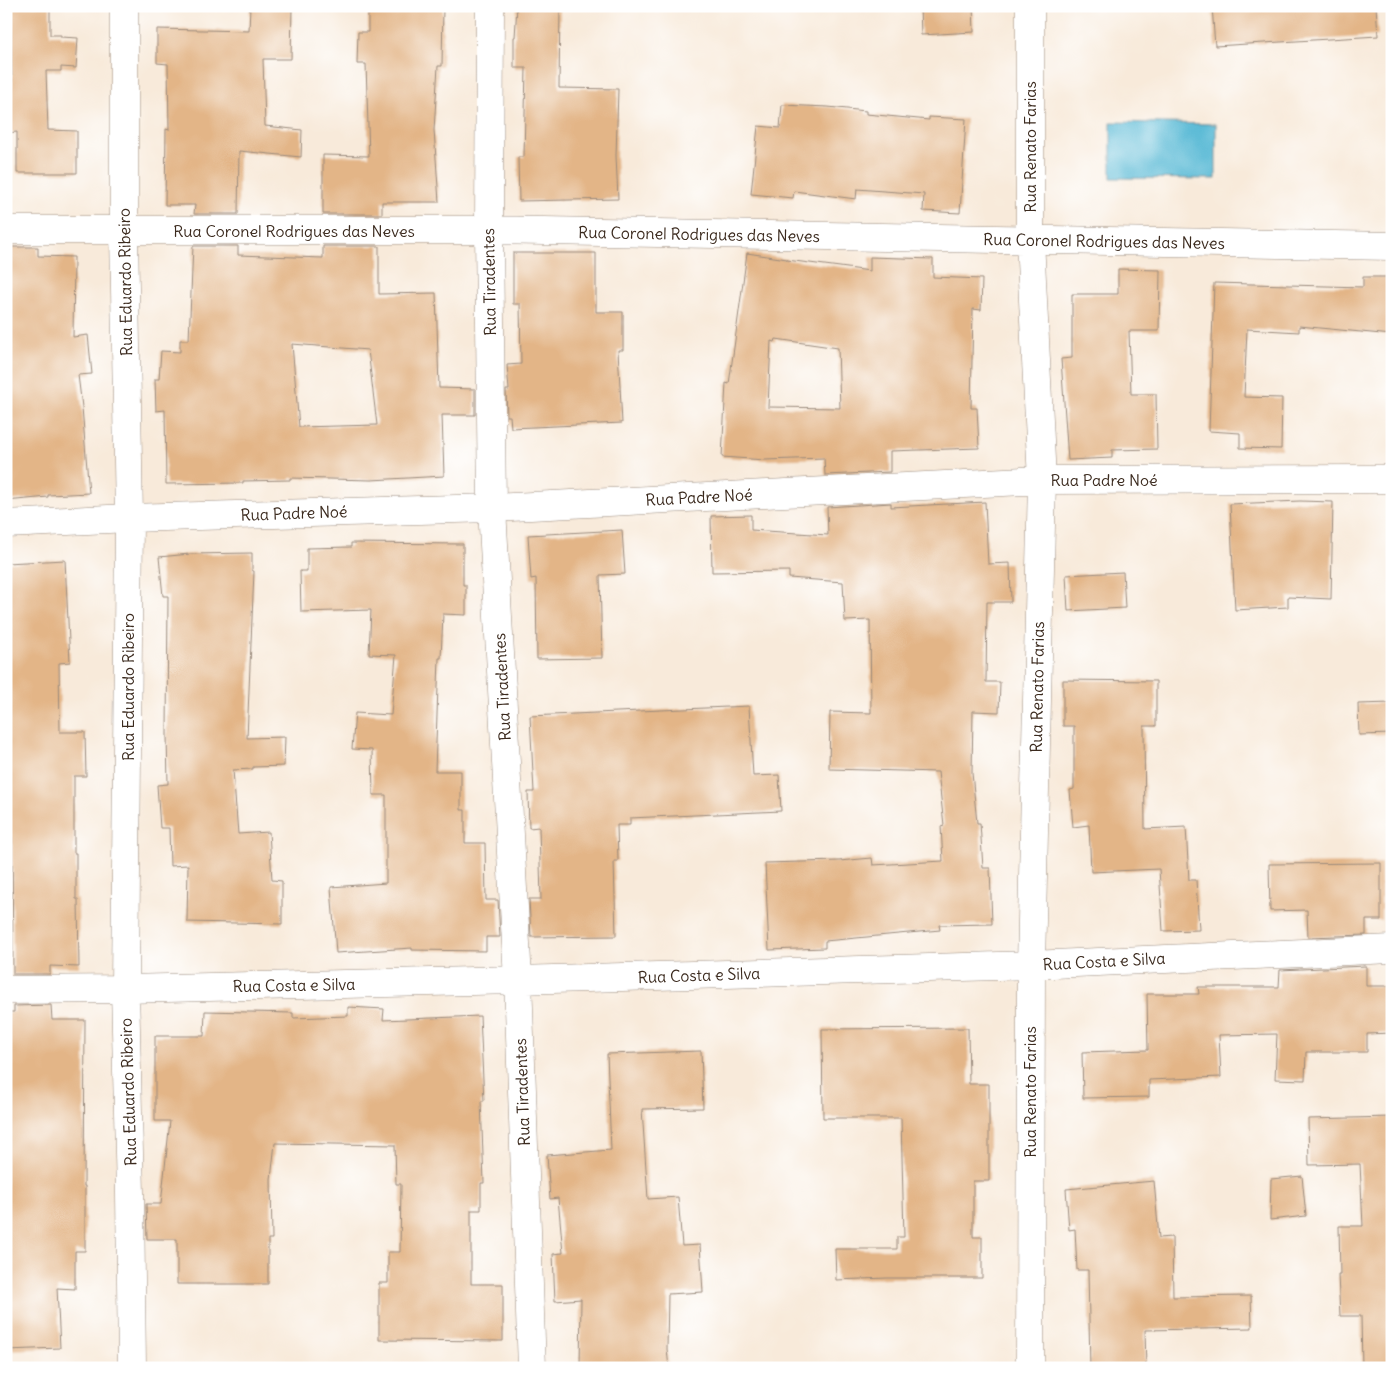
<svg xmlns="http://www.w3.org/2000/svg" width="1398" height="1374" font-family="Delius,sans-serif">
  <rect width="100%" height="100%" fill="#fff"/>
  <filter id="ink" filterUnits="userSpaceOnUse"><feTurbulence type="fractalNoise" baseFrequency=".02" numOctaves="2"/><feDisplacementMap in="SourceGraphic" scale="10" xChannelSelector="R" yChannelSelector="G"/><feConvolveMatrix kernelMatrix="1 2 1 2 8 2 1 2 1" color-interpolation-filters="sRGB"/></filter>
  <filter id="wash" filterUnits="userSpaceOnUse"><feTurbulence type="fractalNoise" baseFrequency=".0096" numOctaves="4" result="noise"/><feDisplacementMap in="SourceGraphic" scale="20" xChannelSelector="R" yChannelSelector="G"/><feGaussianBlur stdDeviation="1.12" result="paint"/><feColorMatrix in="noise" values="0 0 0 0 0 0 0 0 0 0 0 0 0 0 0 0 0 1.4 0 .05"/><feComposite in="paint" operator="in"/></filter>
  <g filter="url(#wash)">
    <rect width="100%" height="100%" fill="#f8eada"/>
    <path fill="#55b8d4" stroke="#487179" d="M1111,122L1216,124V179L1111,178Z"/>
    <g id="blocks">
      <path fill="#e3b587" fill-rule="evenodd" d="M10,6H50V35H61V37L78,38L76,68L61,67V71H46L48,130L77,131V173H17V132L6,133V86H12Z
        M250,6H292L291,59H263L265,126L302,130L301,157L239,151L238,214H194L195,205H165L166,129L169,130L168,64L157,63V29L249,31Z
        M368,6H443L442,66H438L434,130L439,202H382V214H323V155L369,156L366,64H357L358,32H368Z
        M517,6H560L559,88L618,89L616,156L618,199L519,201L518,157H524L526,68H514V37H515Z
        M920,6H973L974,32L921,35Z
        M1212,6H1376L1378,36L1215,46Z
        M782,105L828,107L866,111V114L929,120V117L966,119L960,213L923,211L924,194L857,189L856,199L794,191L793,198L751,194L758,126L780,128Z
        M193,246H238V255L323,258V246H379V294L436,293L439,388L475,389V415H442L444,476L371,480L290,478V480L243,481V483L166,484L165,410L156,411L155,379H159L161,351L180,352V340H189ZM292,344L368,350L377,425L299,427Z
        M6,247H38V256L74,257L73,337L88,335L92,374L78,375L82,407L89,493L48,495V497L6,501Z
        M513,253H596V312H623V350H618L622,423L511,428L510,416H507L506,390H509L507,365L521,364L520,304H513Z
        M747,253L787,259V260L870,271V257L933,259V277L982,279L981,310L973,309L971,408H977L979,448L890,451V472L825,475L824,458L765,460L722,457L726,383L729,384ZM776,339L838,348L840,408L768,407L771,341L775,342Z
        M1118,269L1160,270L1159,331H1129L1131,394H1156L1157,449L1112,450V458L1068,460L1061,359L1072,358V294H1118Z
        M1363,277H1392V335L1299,326V332L1247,329L1244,397L1282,398L1281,449L1240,448V433L1209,431L1214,283L1363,287Z
        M1300,501L1333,502L1331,599L1288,597V607L1235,610L1230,504Z
        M985,502L988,564L1010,563L1011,602H987L986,682H1000L999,712L973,711L972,773L977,823H980L983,868H990L992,924L939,925L940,930L825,941V948L769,950L765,863L839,861L872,858L873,865L943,861L941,826L944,825L938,772L829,769L830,712L871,713L870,620L845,621L843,582L789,578V571L712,572L711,516L751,515V530L828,535L827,507L891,503V507Z
        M622,530L625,574L600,575L602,658L537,659L536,578L531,579L528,535Z
        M351,543L463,544V585H466V615L443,614L441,658H439L435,771H461V810H465V843H485L486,900H498L500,937H486V951L412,950V948L336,953L331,887L386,883V795H373L372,750L352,749L355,713L391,715L396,655L369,654L371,610L301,612L300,571H307V548L351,547Z
        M252,553V571H254L247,738L285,737L284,766L253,767V769L233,770L238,834L269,832L272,880L282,881V924L187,922L188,865L170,866L169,828H160L157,785L168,784L167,734L168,596H163L159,557L190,554Z
        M65,560L70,662L59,663L60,732H85L86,776H74V853H76V899H78L79,967L50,966V974H13L12,837H6V563Z
        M1123,572L1125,608L1068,611L1066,575Z
        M1063,680L1156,681V726H1144L1145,829L1186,827L1189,880H1196L1199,930L1163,931L1159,869L1091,872L1089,825L1073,827L1070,790L1074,789V726H1063Z
        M1392,703V734L1359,735L1358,704Z
        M749,706L753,776L779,775L781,811L630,818V825H617L618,861H614L616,936L531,937L529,899H541L539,827L529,828L528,792H534L530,716Z
        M1381,863V920H1366V935L1308,937L1307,910L1270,911L1269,864Z
        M1366,966V986H1392V1033L1367,1034V1052H1306L1305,1080L1275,1079L1277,1034L1219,1035L1221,1077L1149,1080V1097L1083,1098L1082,1052L1148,1050L1147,994H1199L1198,987H1279L1280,970Z
        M51,1005L52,1020H85L84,1186H85V1251H75V1289L57,1288L60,1348L6,1350V1012H14V1006Z
        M348,1007L384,1009L383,1020L480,1016L484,1101H481L484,1183H481V1210H471V1284H503V1341L379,1340V1283H388V1252H400L401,1184H396L395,1145L275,1143L271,1179L272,1239H268V1284H177V1239H147L146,1204H161L170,1121H155V1036H204L205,1011L293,1013V1018L348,1016Z
        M968,1028L969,1084H989V1181H973V1237H982V1278H887L836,1280L835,1249H897V1237H904L901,1118H823L822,1029Z
        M701,1051L703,1108L642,1109L648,1199L678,1197L682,1246L700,1245L703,1292L668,1294L667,1349L669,1368H580L581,1299L555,1301L553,1254L563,1253L558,1198L550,1199L547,1155L611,1150L607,1054Z
        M1392,1117V1367H1362L1361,1316H1340L1338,1275H1340L1339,1226H1363L1360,1164L1309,1165L1308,1119Z
        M1302,1176L1306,1216L1270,1220L1271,1179Z
        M1154,1181L1159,1238L1172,1237L1173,1297L1251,1296L1252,1328L1145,1330L1146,1368H1090L1088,1270H1077L1075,1229L1069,1230L1066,1189Z"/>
    </g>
  </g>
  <g filter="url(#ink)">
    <use href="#blocks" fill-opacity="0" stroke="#9a8a7c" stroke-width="1"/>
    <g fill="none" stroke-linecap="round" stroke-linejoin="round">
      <g stroke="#9a8a7c" stroke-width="29">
        <path id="street" d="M124,6V231L129,518L125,989L130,1193L132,1368
          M490,6L489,230L492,508L518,980L532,1368
          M1030,6V240L1042,480L1031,965L1030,1368
          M6,230H489L1392,246
          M6,524L129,518L492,508L1042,480L1392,479
          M6,990L125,989L518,980L1031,965L1392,949"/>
      </g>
      <use href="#street" stroke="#fff" stroke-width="28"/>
    </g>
  </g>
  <g text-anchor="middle" stroke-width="4" stroke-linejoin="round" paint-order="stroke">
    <g font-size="16" fill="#3b2a1e" stroke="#fff">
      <text transform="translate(1030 147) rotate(-90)" y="6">Rua Renato Farias</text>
      <text x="294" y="237">Rua Coronel Rodrigues das Neves</text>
      <text transform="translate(699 234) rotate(1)" y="6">Rua Coronel Rodrigues das Neves</text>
      <text transform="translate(1104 241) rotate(1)" y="6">Rua Coronel Rodrigues das Neves</text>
      <text transform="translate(125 282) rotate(-91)" y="6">Rua Eduardo Ribeiro</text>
      <text transform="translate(489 282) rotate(-91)" y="6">Rua Tiradentes</text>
      <text x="1104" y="486">Rua Padre Noé</text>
      <text transform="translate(699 497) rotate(-3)" y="6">Rua Padre Noé</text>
      <text transform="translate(294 513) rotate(-2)" y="6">Rua Padre Noé</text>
      <text transform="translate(128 687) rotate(-90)" y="6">Rua Eduardo Ribeiro</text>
      <text transform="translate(502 687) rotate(-93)" y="6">Rua Tiradentes</text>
      <text transform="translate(1037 687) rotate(-89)" y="6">Rua Renato Farias</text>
      <text transform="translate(1104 961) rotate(-3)" y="6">Rua Costa e Silva</text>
      <text transform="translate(699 975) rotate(-2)" y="6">Rua Costa e Silva</text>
      <text transform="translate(294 985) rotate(-1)" y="6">Rua Costa e Silva</text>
      <text transform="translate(128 1092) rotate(-92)" y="6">Rua Eduardo Ribeiro</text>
      <text transform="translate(522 1092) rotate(-92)" y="6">Rua Tiradentes</text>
      <text transform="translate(1030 1092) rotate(-90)" y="6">Rua Renato Farias</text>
    </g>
  </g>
  <rect width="1398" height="1374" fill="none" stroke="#fff" stroke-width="25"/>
</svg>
